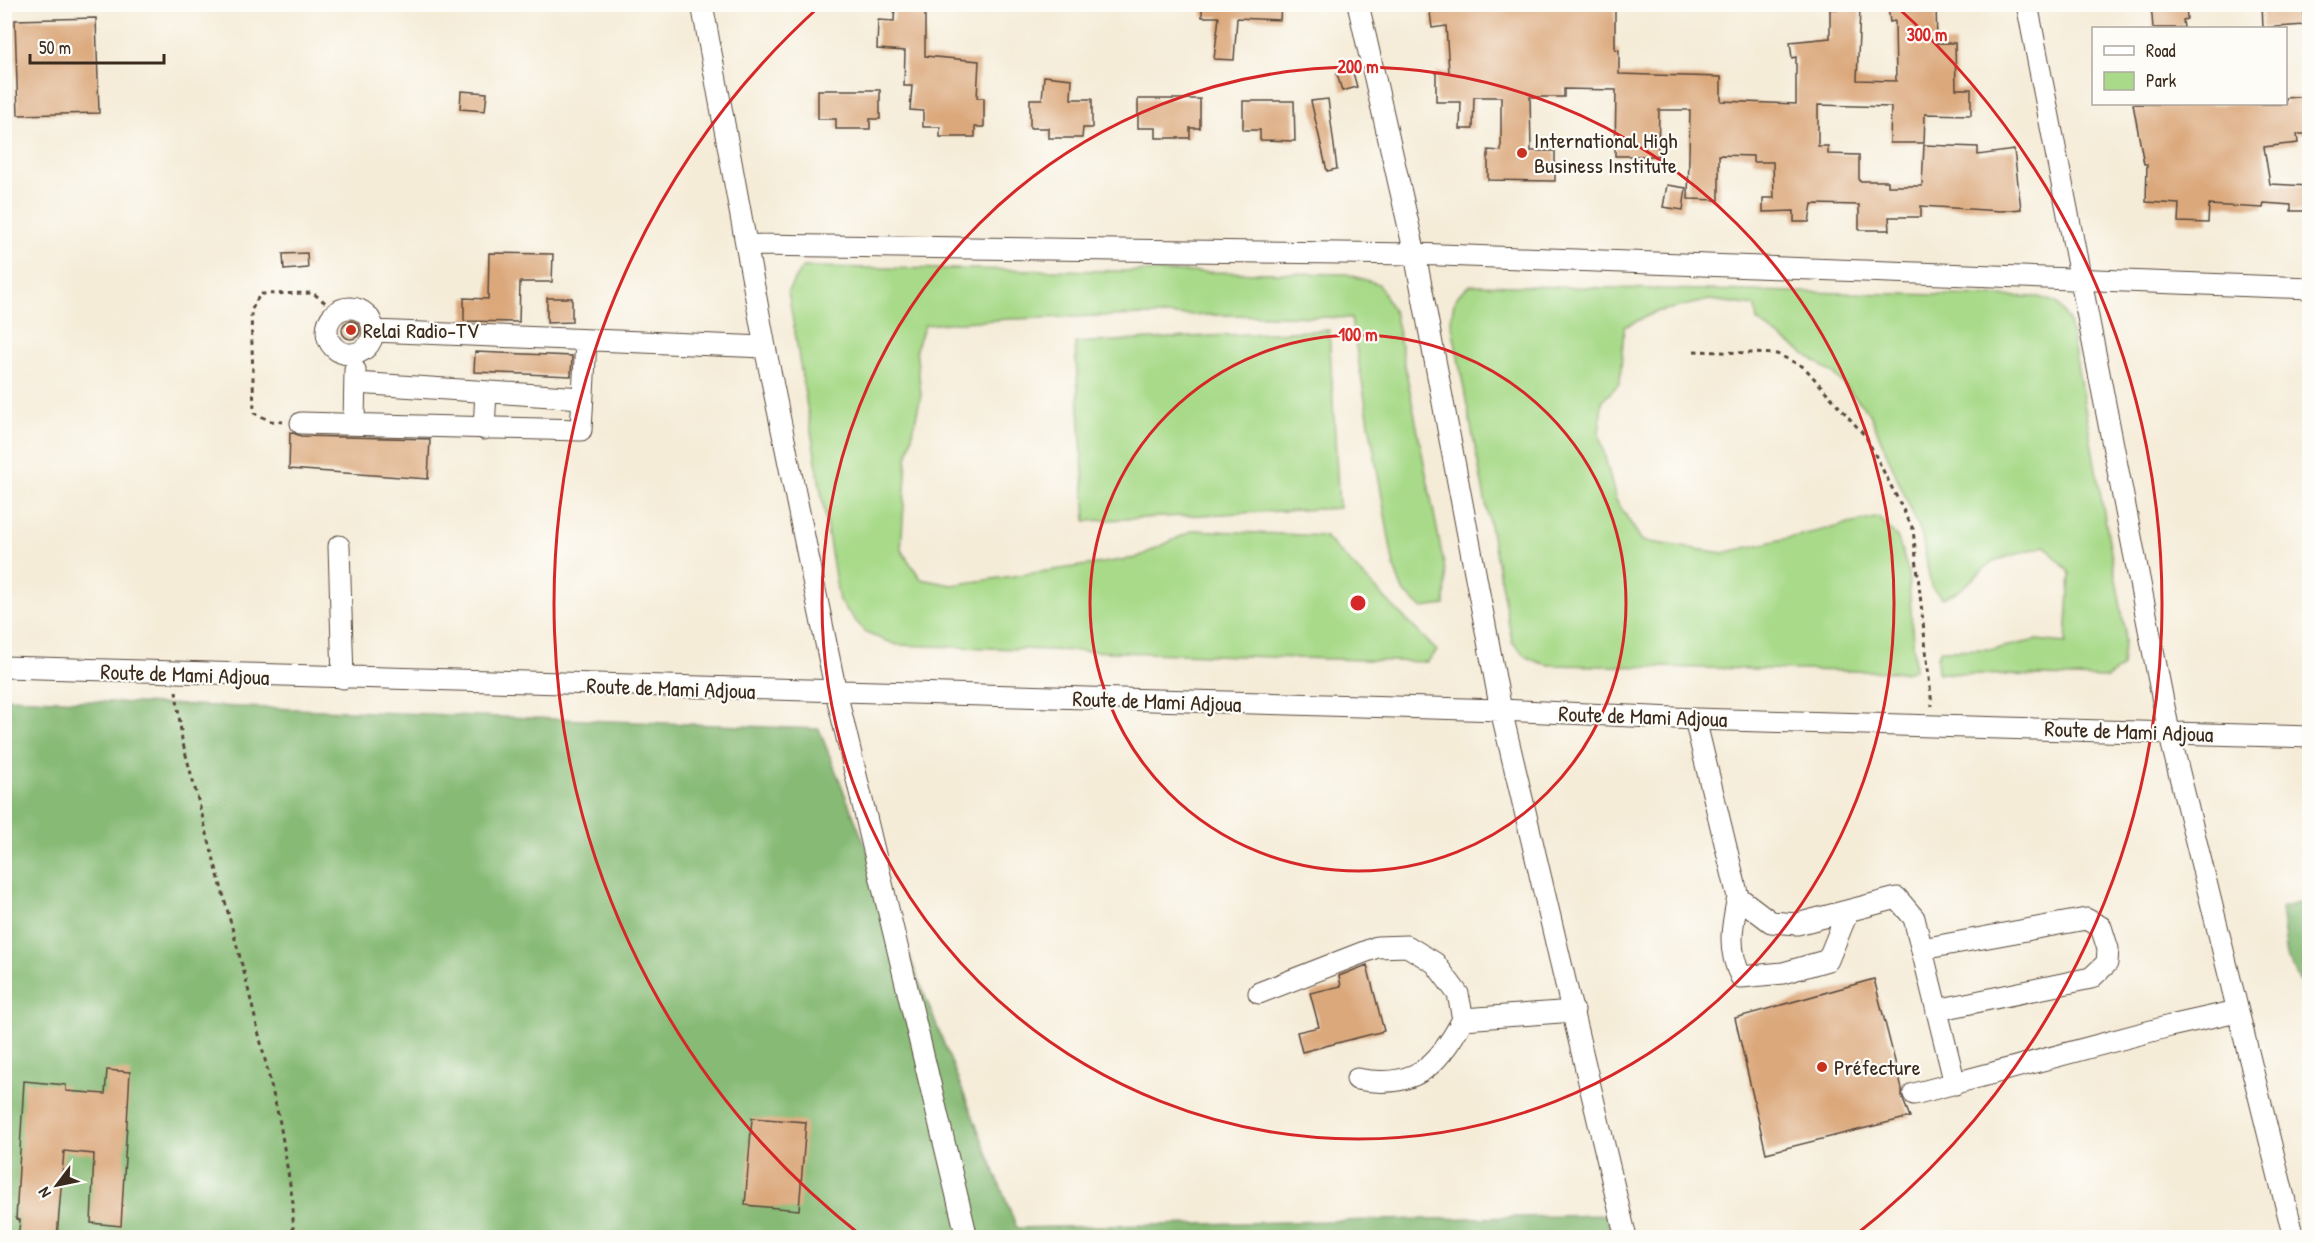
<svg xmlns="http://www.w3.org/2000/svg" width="2314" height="1242" font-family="'Patrick Hand',sans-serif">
  <rect width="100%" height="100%" fill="#fdfcf7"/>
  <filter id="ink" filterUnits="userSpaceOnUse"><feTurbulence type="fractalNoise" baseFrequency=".0167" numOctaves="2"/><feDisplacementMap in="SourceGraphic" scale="12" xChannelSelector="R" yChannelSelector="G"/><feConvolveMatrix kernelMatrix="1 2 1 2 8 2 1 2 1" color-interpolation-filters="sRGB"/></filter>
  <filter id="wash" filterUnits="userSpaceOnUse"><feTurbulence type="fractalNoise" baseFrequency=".008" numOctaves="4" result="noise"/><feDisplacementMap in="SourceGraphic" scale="24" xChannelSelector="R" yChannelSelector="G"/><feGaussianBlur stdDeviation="1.35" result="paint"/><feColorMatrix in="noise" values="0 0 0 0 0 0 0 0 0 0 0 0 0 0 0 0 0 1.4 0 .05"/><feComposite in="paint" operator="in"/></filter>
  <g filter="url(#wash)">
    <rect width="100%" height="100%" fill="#f5ecd8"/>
    <path fill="#a8da89" stroke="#728254" stroke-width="1.5" d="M802,267L1347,274L1379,284L1395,315L1446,575L1445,605L1422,608L1403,591L1394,567L1351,318C1209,313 1067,313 925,325L916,349L921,395L907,459L901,550L921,579L952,585L1136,558L1194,530L1324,536L1437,651L1427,662L897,645L866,633L839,601L788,291Z
      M1471,285L2039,297L2057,303L2069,321L2125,629L2122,667L2107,678L1938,673L1937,657L1941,650L1994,649L2037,640L2066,643L2070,573L2045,546L1993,561L1960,590L1942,598L1931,587L1922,536L1870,414L1836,376L1757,321L1755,306L1710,300L1656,312L1624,327L1620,383L1602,401L1599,434L1616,500L1642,541L1723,553L1879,517L1898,539L1908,571L1915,669L1905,672L1550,665C1532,662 1523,656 1512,641L1451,321C1453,304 1454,294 1471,285Z
      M1329,330L1339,508L1086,521L1075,343Z"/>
    <path fill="#86ba75" stroke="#60724a" stroke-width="1.5" d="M5,698L819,729L1017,1228L1607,1215L1612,1237H5Z
      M2309,900H2310L2309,998L2287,957L2281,908Z"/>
    <g id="blocks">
      <path fill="#dba87b" d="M895,4H925V56L979,61L977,98H984V127H975V137H940V127H923V111L910,110L912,86H904L905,51L877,49L878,20L894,21Z
        M1202,4H1281L1280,20L1237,18L1234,60L1214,59L1219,17H1202Z
        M1484,4H1615V49L1619,50V74L1721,77V101L1796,104V57L1792,58L1790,42L1830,38V9H1860L1857,80L1896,81L1895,21L1890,22L1888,6L1936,4L1937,43H1955L1956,89H1971V115L1925,114L1924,143H1890L1891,107L1818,105V146H1828V154L1859,155V181H1888V186H1922L1924,145L1978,147V155L2014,150L2021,209L2001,211L1921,206V217H1889L1890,230H1859V205L1812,204L1809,222H1794V211L1763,212V198H1774L1773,162H1753V156L1719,155V200L1688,199L1690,110H1659L1658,156H1615L1616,90L1564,89V97H1530L1531,151H1555V181L1488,180V150L1501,151V97H1474L1473,129H1460L1461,102H1436V72H1449L1446,26L1432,28L1430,12Z
        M2151,4H2186L2187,19L2183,20L2184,28H2153Z
        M2262,4H2303L2305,25L2263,28Z
        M96,18L99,113L18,115L15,20Z
        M1352,69L1357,87L1342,91L1337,74Z
        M1044,76L1072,79L1071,99H1092V128H1083L1082,138H1048V128H1030V99H1042Z
        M818,90H880V119H870V129H836V119H818Z
        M461,91L487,93L485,111L460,109Z
        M2310,96V134H2297L2298,143L2264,147L2270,184L2310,186V211H2291V205L2264,203L2263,208L2209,205L2208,223L2178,222L2179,204L2146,202L2147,164H2144L2133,104H2286V98Z
        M1138,99H1200V128H1190V138H1156V128H1138Z
        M1328,99L1337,169L1327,171L1311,101Z
        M1243,101H1294L1295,141L1260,140V130H1243Z
        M1667,185L1686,188L1683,210L1663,207Z
        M307,253L308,268L284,270L283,254Z
        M489,253L553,254L552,282H520L519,322L464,321V298L488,299Z
        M547,298H572V322L547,323Z
        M342 330a9 9 0 1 1 18 0a9 9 0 1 1-18 0Z
        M475,352L572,356L571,376L474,372Z
        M290,432L301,436L430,439L428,479L289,469Z
        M1367,965L1384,1031L1302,1052L1297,1032L1319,1027L1310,993L1341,986L1339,976Z
        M1874,979L1902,1089V1097L1910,1117L1766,1153L1735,1018Z
        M107,1070L130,1072L121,1226L91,1223L94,1154L64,1151L57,1238H18L20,1220L16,1219L24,1081L66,1085V1091L105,1094Z
        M752,1118L806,1122L799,1210L745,1205Z"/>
    </g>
  </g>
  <g filter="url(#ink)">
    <use href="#blocks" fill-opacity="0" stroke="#57473a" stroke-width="1.5"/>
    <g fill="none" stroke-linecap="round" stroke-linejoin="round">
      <g stroke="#57473a" stroke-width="23">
        <path id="minor" d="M702,4L765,347L836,692L967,1238
          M1358,4L1415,254L1501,710L1626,1238
          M2027,4L2169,732L2294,1238
          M748,245L1415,254L2310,288
          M327 331a23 23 0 1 1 46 0a23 23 0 1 1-46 0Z
          M373,331L765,347
          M356,383L582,398
          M301,423L581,430L586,341
          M354,424L355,370
          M484,429L486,392
          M339,546L343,678
          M4,667L1501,710L1695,719L2310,737
          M1695,719L1738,897L1771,922L1797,924L1897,898L1914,918L1955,1084
          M1738,897C1732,926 1727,949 1741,977L1783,973L1828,960L1848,911
          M1922,949L2086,919L2101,927L2108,949L2107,963L2091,978L1937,1010
          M1259,993L1377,947L1407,946L1435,963L1458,994L1463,1019L1574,1011
          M1357,1079C1413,1090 1438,1067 1463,1019
          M1914,1094L2170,1026L2237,1011"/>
      </g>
      <path stroke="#57473a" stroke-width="3" stroke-dasharray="4.5 4.5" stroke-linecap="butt" d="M1694,351L1777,354L1804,367L1866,437L1913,529L1932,706
        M283,422L271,421L254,413L251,311L260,294L313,293L337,312
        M176,691L182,740L246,980L280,1123L293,1203V1238"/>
      <use href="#minor" stroke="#fff" stroke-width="21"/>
    </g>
  </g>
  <g fill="none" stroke="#d62828" stroke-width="3">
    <circle cx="1358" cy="603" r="268"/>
    <circle cx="1358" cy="603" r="536"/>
    <path d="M863 1237A804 804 0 0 1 820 6M1896 6A804 804 0 0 1 1853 1237"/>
  </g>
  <g fill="#c8321e" stroke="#fdfcf7" stroke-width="2">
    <circle cx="1522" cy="153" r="6"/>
    <circle cx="351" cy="330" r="6"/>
    <circle cx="1822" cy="1067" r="6"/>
  </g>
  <g text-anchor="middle" stroke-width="4.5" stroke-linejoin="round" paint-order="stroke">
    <g font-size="22" fill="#3b2a1e" stroke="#fdfcf7" text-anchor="start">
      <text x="1534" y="148">International High<tspan x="1534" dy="25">Business Institute</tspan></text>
      <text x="363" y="338">Relai Radio-TV</text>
      <text x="1834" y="1075">Préfecture</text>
    </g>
    <g font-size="22" fill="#3b2a1e" stroke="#fdfcf7">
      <text transform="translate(185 674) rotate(2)" y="8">Route de Mami Adjoua</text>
      <text transform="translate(671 688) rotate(2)" y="8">Route de Mami Adjoua</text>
      <text transform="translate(1157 701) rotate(2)" y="8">Route de Mami Adjoua</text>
      <text transform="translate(1643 716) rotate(2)" y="8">Route de Mami Adjoua</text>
      <text transform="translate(2129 731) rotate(2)" y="8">Route de Mami Adjoua</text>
    </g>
  </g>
  <circle cx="1358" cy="603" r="9" fill="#d62828" stroke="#fdfcf7" stroke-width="3"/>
  <g font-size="18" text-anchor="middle" font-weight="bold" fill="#d62828" stroke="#fdfcf7" stroke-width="4.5" stroke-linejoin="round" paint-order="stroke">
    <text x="1927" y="41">300 m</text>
    <text x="1358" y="73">200 m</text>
    <text x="1358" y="341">100 m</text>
  </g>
  <rect width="2314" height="1242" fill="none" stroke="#fdfcf7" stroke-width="24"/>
  <rect x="2092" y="27" width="195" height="78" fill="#fdfcf7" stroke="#afa8a0" stroke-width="1.5"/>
  <rect x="2104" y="46" width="30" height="9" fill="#ffffff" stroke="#afa8a0" stroke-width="1.5"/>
  <text x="2146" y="57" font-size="18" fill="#3b2a1e">Road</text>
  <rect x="2104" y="72" width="30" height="18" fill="#a8da89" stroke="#afa8a0" stroke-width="1.5"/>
  <text x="2146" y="87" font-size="18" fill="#3b2a1e">Park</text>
  <g transform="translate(57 1185) rotate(238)" stroke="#fdfcf7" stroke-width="4.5" paint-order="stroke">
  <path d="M0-4.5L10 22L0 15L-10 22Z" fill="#3b2a1e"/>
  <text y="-9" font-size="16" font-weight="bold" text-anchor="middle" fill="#3b2a1e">N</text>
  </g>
  <path d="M30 54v9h134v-9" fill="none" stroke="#3b2a1e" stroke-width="3"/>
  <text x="39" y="54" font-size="18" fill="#3b2a1e" stroke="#fdfcf7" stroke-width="4.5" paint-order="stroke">50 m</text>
</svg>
